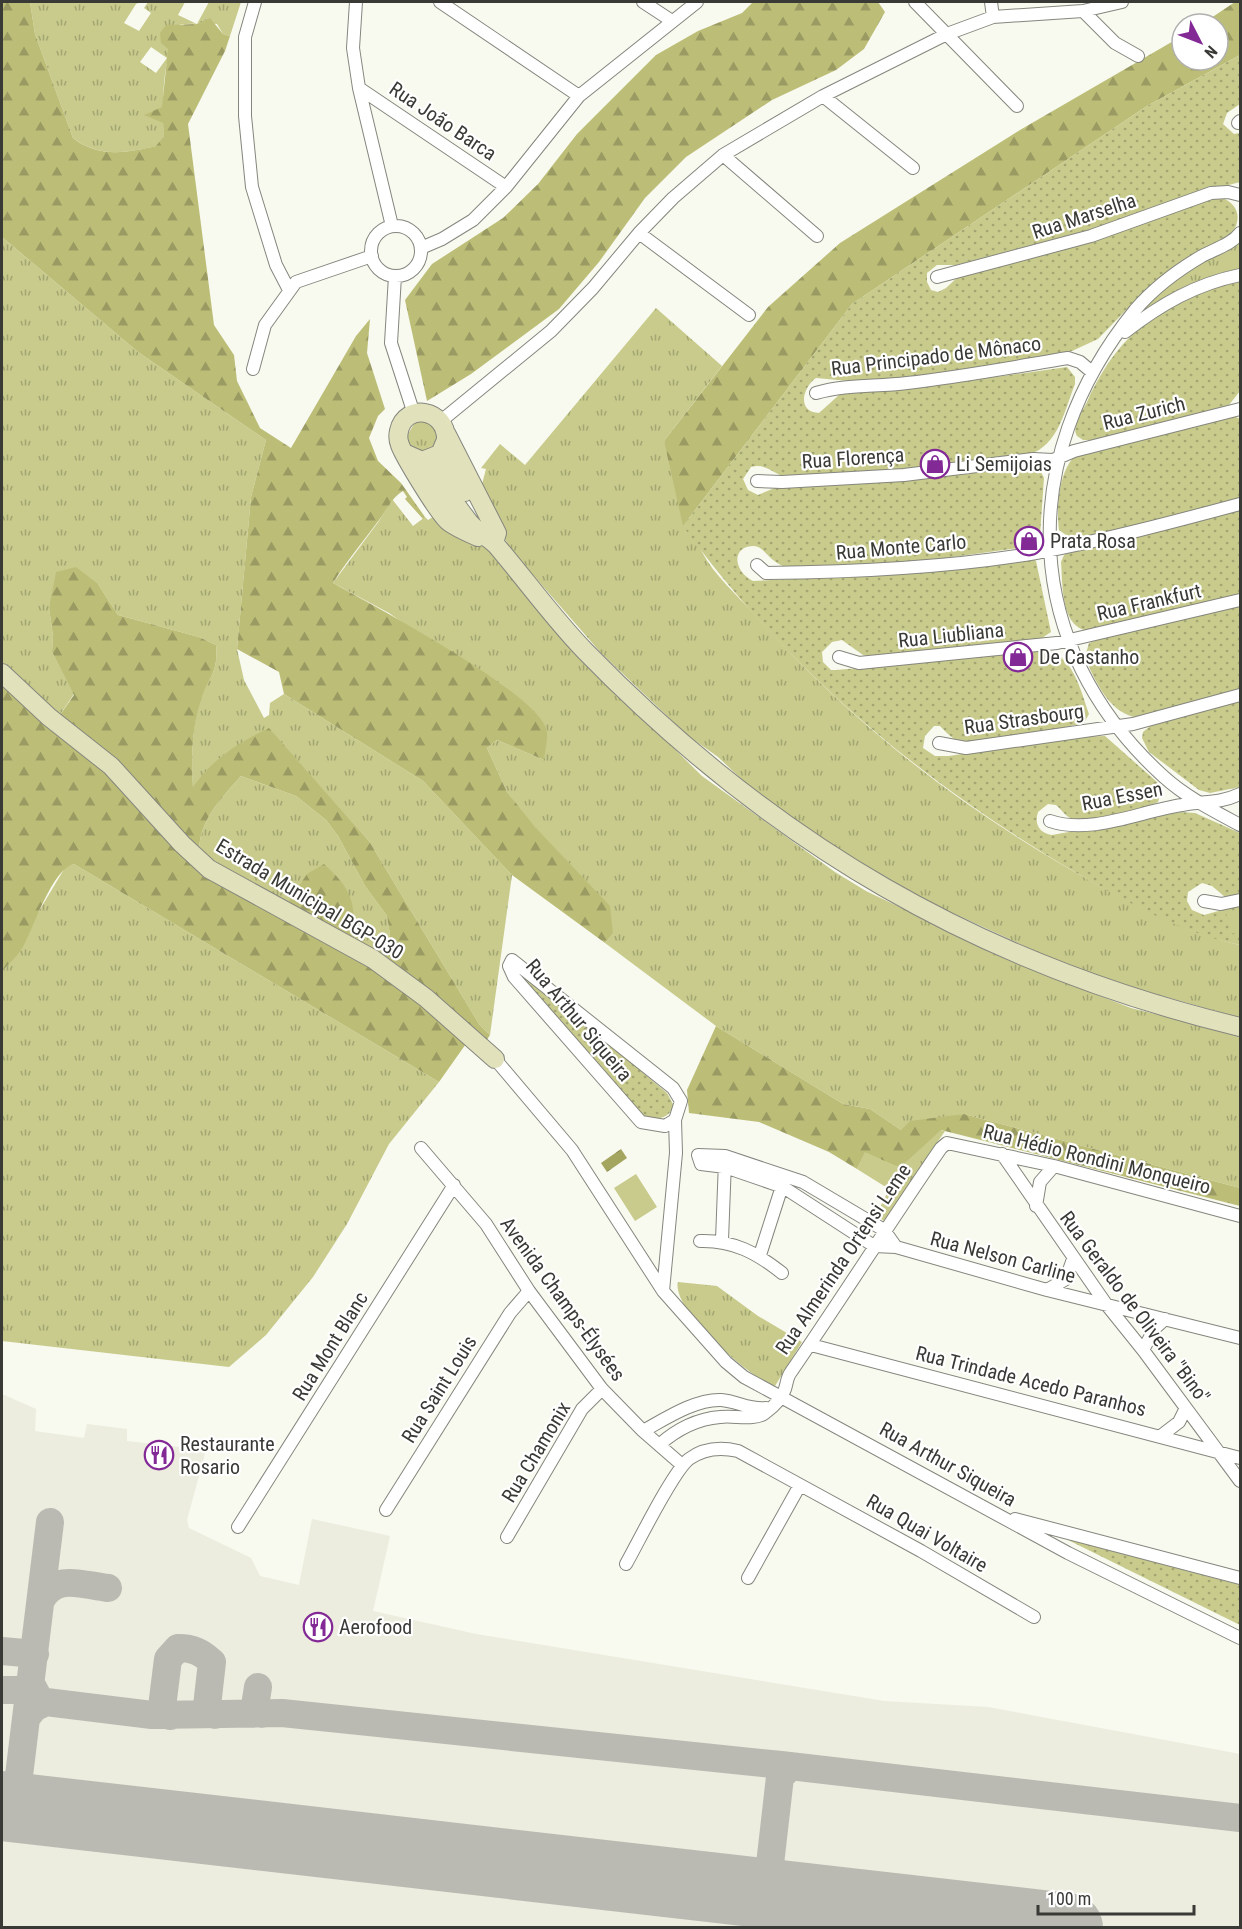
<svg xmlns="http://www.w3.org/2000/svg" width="1242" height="1929" font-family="'Roboto Condensed',sans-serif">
  <defs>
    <pattern id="grass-tufts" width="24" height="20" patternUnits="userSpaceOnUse" patternTransform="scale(1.5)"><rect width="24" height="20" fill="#c8cb8b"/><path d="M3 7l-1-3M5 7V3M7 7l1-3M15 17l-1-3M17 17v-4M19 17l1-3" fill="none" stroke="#a3a672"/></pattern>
    <pattern id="forest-firs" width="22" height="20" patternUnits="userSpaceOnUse" patternTransform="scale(1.5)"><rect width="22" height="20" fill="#bcbe77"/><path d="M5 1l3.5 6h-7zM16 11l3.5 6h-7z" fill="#9a9b62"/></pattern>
    <pattern id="park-dots" width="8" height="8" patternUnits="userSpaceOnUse" patternTransform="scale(1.5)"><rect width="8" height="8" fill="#c8cb8b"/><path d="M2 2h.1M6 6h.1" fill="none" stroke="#a3a672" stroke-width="1.8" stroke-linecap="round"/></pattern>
    <pattern id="water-ripples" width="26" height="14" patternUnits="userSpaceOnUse" patternTransform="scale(1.5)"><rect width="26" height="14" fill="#a4a55f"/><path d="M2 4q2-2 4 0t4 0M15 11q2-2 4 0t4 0" fill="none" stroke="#87874f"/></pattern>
  </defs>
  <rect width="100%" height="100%" fill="#f8f9ef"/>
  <path fill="#ecedde" d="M2,1394L36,1409L35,1431L84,1438L87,1424L127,1429V1441L206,1450L187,1520L189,1528L251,1558L260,1576L299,1585L312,1519L390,1536L373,1611L476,1634L884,1701L988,1707L1240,1754V1927H2Z"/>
  <path fill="url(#grass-tufts)" fill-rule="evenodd" d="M30,2H140L136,4L124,23L139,31L151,13L144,8L148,2H185L178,15L197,24L209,2H241L230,36L223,34L217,24C205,23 193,24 180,24C162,62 162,94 164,136L157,146C125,153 100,158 73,138L35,34ZM151,47L167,58L156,73L140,62Z
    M2,237L138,352L266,440L251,497L237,649L244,680L264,718L269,715L270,703L284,694L423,781L512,875L490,1035L479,1024L369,841L269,729L193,789C191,761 192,730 199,703C207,678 219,674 216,645L199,637L118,615L98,584L52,598L49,608L53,636L52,652L74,694L55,722L2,678Z
    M1240,242V269C1202,275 1168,293 1138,316C1160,283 1204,257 1240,242Z
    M656,308L722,366L664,441C676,475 686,521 702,552C714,575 738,596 755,615C854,727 975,819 1107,890C1148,912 1194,935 1240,945V1018L1110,981L1044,955L920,898L826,843L754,791L718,757L687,735L601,653L513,552L501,533L481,488L486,469L481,468L500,444L525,465Z
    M427,420L441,437L428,454L409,447L407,436L415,422Z
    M392,499L413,526L425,517L428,520L433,517L489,550L554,630L702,776L835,872L866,891L1026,967L1131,1008L1240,1035V1188L964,1114L901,1130L870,1109L843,1104L716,1026L605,943L613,934L507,792L487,748L497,740L544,760L420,635L389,613L333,583L379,521Z
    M241,776L296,796L326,820L338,836L365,886L387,916L390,935L381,952L369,949C312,918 249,890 199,849C201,818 221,799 241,776Z
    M74,864L439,1082L389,1144L347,1224L313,1277L266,1335L229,1367L2,1341V972L22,948L36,916L66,866Z
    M940,1130L945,1131L884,1221L876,1215L900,1168Z
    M678,1282L717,1286L758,1316L802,1342L775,1386C750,1378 671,1309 678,1282Z"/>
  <path fill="url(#forest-firs)" fill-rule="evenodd" d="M2,2H30L35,34L73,138C99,158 126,153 156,146L164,136L163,123L144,115L162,107L168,49L161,43L160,33L166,25L197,24L210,18L223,34L230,36L225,51L188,124L214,325L234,355L237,381L260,428L291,448L356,336L370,319L367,353L385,409L378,416L369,438L378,461L401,483L425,517L423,519L405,499L407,497L403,491C389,500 386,512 376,524C361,544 346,562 333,583C373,605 533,691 546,728C549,736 545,751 544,760L497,740L487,748L507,792L535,827L610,906L613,934L605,943L512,875L423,781L284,694L279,672L237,649L251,497L266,440L138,352L2,237Z
    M753,2H878L885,12L864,49L836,70L772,100L686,157L645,198L599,262L559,309L471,374L427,401L405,300L432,264L503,218L538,184L577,134L656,55L698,31L742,13Z
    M1235,2H1240V55L1147,106L852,304L683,526L664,441L768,307L840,243L1020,130L1182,36V60H1218V24H1202Z
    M76,567L98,584L118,615L199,637L216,645C219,674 207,678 200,703C192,729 191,760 193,787C213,759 237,743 269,728L369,841L479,1024L490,1035L479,1052L468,1041L439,1082L74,864C52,869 34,927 23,947C18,956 8,964 2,972V678L55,722L74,695L52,652L53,636L49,608L56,572ZM241,776L296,796L326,820L338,836L365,886L387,916L390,935L381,951L369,949L354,940C355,902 353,890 324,864L307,874L287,904L218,865L199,849C201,818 221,799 241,776Z
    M716,1026L843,1104L870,1109L901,1130L910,1121L964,1114L1240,1188V1206L941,1130L900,1168L865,1153L857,1169L829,1152L759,1122L689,1113L687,1090Z"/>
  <path fill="url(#park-dots)" d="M1240,55V104L1227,113L1223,124L1234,134L1240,133V182L1173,200L1100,227L956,265H937L927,273V282L931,290L938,292L946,288L961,274L1020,261L1220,197C1239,204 1242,218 1232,234L1132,304L1098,339L1072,351L1049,357L917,378L849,381L816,378C802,388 797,412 819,413L839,395L850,391L924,387L1067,367L1075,377V384C1064,411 1059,445 1028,455C950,466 872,476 793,478C775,478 768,462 751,467L743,479L748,490L758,495L777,487L932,477L1033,466L1040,470L1044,478L1040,535L1033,546L924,561L790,568C769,564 765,546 754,546C731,546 733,571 753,581L835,577L1032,558L1036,561L1051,632L1039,640L875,658L863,655L842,640L832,642L822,652L823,662L831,670H836C881,666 925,663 970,658C992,655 1032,645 1052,652C1074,660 1082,694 1089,714L1084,723C1061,728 976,748 958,741C951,738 945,731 940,726H934L925,736L923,748L935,756H949L1075,737L1105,736L1157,782L1161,790L1158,802C1147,808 1085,823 1074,820C1067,818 1062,810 1056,805L1048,804L1038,812C1034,824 1039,833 1052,835L1181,812L1195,813L1240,833V894L1225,897L1212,886L1202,883L1188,892L1187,901L1192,910L1204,915L1240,905V945C1182,933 1126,902 1075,872C924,784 786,669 683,526L852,304L1147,106Z
    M1240,280V391L1229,405L1095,440H1083L1077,436C1071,427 1082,412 1087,402C1121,327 1165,303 1240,280Z
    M1232,415L1240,419V498L1085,538L1073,540L1059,530C1056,508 1059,471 1075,456Z
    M1240,508V594L1092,631C1060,631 1063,585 1061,562L1064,555L1071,551Z
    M1240,605V690L1134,717C1108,711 1094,679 1085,657L1089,643L1096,640Z
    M1240,700V787L1210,793L1199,790L1149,752L1142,738L1143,732L1154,723Z
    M525,973L667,1093L674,1106C666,1122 655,1119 640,1116L521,976Z
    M1064,1538L1240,1585V1625Z"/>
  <path fill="#c8cb8b" d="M1240,909V931L1231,934L1226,913Z
    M865,1152L900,1168L889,1189L857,1169Z
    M636,1174L657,1207L635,1221L614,1188Z"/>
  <path fill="url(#water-ripples)" d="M621,1149L627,1158L607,1172L601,1163Z"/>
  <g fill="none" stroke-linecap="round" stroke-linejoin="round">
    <path stroke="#babab3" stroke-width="28" d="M41,1600C56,1573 82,1585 108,1588
      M2,1651L35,1654
      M258,1687L255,1706L262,1714
      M2,1690H20L31,1684L38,1697
      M170,1716L162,1707L168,1659L178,1648C193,1648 201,1652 212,1662L207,1706L215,1715
      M27,1717L34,1708L46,1702L152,1715L282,1713L781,1765L1240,1818
      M27,1809L17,1792L50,1522
      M778,1894L772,1886L769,1873L780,1777L791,1766"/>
    <path stroke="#babab3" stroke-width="70" d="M2,1806L1068,1928"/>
    <g stroke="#85867e" stroke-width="14">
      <path id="street" d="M255,2L245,37V116L252,187L276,265L289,290
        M356,2L353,48L359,88L392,226
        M440,2L579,96
        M643,2L672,21
        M915,2L1017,106
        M991,2L993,17
        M1083,11L1115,43L1138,56
        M359,88L506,187
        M823,96L913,168
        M1238,123L1240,121
        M723,155L817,236
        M371 251a25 25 0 1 1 50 0a25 25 0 1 1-50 0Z
        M639,233L749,315
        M1240,233C1232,244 1215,249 1202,256C1178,270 1153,289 1135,310C1014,459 1020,647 1164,777C1186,797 1214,811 1240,825
        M421,248L442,239L473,220L506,187L579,96L697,2
        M395,276L391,343L414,414
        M937,277L1091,236L1211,193L1228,192L1240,195
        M1125,332C1161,304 1196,284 1240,275
        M253,369L265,325L296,282L372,256
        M816,393C846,384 876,387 907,383C961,377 1014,367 1068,358L1080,362L1092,372
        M441,421L551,331L593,288L639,233L673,198L723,155L823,96L947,34L993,17L1083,11L1122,2
        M757,481L782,482L904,475L1033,459L1053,460L1074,451L1240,409
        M757,565L766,573C856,572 947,568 1036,553C1105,540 1173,522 1240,504
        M839,657L859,663L1057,643L1240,600
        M939,743L966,748L1133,724L1240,695
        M1050,821C1091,835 1141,811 1182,805C1205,801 1218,804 1240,794
        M1204,901L1221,904L1240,900
        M512,960L673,1088L681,1101L675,1120L665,1126L641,1122L514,977L509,966Z
        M495,1059L572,1150L663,1291L726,1362L744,1377L1068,1553L1240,1638
        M421,1148L486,1224L529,1291L602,1389L643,1431L682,1465
        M1002,1154L1106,1304L1143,1350L1240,1481
        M1036,1206L1040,1182L1054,1166
        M722,1240L725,1161
        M700,1241C733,1240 757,1253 782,1273
        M896,1247L884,1230L803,1182L725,1156L698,1155L701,1164L725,1167L783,1187L874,1246L896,1247L1047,1290L1240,1338
        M760,1255L784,1180
        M1047,1290L1066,1279L1073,1259
        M663,1291L676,1153L675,1120
        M811,1345L1240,1458
        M1143,1350L1155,1328L1165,1319
        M643,1431C665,1419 695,1399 721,1400C737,1401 749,1410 766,1408
        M1162,1435L1179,1422L1186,1408
        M659,1445C677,1429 696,1419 720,1417C733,1415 755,1421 765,1413C773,1407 782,1399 785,1389C787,1383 787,1377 791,1372C842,1298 890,1222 941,1148L947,1143L1054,1166L1240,1216
        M386,1510L510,1313L529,1291
        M1015,1519L1240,1578
        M238,1527L454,1185
        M507,1537L582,1409L602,1389
        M626,1564C638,1543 673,1471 689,1459C704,1448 721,1447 738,1451L921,1551L1034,1617
        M748,1578L800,1485"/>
    </g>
    <g stroke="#85867e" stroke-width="20">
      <path id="secondary" d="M446,433L497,533L494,543
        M404,453L422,461L440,454L446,440C447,409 405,402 399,431C398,435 398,440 400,445C404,456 440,516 449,522C457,528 469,533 478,537
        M440,454L465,492
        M422,461C440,479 453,502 469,522C476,531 488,537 496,545C526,580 553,618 585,651C773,844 979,964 1240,1027
        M2,673L49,717L111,766L182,844L209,869L373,959L426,998L495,1059"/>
    </g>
    <use href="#street" stroke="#fff" stroke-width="12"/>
    <use href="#secondary" stroke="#e1e1bc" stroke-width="18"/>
  </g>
  <defs>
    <g id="shop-ring" transform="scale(1.5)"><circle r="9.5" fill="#fff" stroke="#832996" stroke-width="1.5"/><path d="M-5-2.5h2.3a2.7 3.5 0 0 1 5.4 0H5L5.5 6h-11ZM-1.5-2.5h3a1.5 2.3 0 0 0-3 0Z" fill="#832996"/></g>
    <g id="restaurant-ring" transform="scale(1.5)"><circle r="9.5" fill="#fff" stroke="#832996" stroke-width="1.5"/><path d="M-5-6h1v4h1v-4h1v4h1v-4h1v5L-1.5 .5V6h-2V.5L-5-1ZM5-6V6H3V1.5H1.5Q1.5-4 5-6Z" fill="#832996"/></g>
  </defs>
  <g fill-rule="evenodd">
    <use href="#shop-ring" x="935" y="464"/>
    <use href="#shop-ring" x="1029" y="541"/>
    <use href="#shop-ring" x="1018" y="657"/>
    <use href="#restaurant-ring" x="159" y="1455"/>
    <use href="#restaurant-ring" x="318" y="1627"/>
  </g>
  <g text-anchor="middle" stroke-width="4.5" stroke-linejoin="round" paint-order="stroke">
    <g font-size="20" fill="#393936" stroke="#fff">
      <text transform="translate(443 121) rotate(34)" y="7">Rua João Barca</text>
      <text transform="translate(1084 216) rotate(-18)" y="7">Rua Marselha</text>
      <text transform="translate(936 356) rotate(-7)" y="7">Rua Principado de Mônaco</text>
      <text transform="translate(1144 413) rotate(-14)" y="7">Rua Zurich</text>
      <text transform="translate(853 458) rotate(-4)" y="7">Rua Florença</text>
      <text transform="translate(901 547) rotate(-5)" y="7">Rua Monte Carlo</text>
      <text transform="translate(1149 602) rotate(-13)" y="7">Rua Frankfurt</text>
      <text transform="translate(951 635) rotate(-6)" y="7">Rua Liubliana</text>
      <text transform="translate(1024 719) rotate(-8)" y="7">Rua Strasbourg</text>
      <text transform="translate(1122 796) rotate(-11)" y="7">Rua Essen</text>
      <text transform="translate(310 899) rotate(31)" y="7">Estrada Municipal BGP-030</text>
      <text transform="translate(579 1020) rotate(50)" y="7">Rua Arthur Siqueira</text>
      <text transform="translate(1097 1159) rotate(14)" y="7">Rua Hédio Rondini Monqueiro</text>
      <text transform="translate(1003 1257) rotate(15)" y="7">Rua Nelson Carline</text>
      <text transform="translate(843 1259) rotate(-56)" y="7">Rua Almerinda Ortensi Leme</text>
      <text transform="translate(563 1299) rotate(54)" y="7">Avenida Champs-Élysées</text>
      <text transform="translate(1135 1307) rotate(53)" y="7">Rua Geraldo de Oliveira "Bino"</text>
      <text transform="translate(330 1346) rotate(-58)" y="7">Rua Mont Blanc</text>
      <text transform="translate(1031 1381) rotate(14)" y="7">Rua Trindade Acedo Paranhos</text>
      <text transform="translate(439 1389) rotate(-58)" y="7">Rua Saint Louis</text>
      <text transform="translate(536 1452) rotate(-59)" y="7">Rua Chamonix</text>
      <text transform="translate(948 1464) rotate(29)" y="7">Rua Arthur Siqueira</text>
      <text transform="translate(927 1533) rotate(30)" y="7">Rua Quai Voltaire</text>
    </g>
    <g font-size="20" fill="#393936" stroke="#fff" text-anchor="start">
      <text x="956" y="471">Li Semijoias</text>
      <text x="1050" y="548">Prata Rosa</text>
      <text x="1039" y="664">De Castanho</text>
      <text x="180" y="1451">Restaurante<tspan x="180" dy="23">Rosario</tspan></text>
      <text x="339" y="1634">Aerofood</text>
    </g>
  </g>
  <rect width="1242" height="1929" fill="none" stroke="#393936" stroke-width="6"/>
  <g transform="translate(1200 42) rotate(132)"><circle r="28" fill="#ffffff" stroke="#b0b0af" stroke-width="1.5"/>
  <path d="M0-4.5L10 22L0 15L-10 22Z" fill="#832996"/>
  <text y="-9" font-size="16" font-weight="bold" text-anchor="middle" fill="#393936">N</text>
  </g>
  <path d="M1038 1905v9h156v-9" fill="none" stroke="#393936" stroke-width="3"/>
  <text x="1047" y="1905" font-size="18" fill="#393936" stroke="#ffffff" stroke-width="4.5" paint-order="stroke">100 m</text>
</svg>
